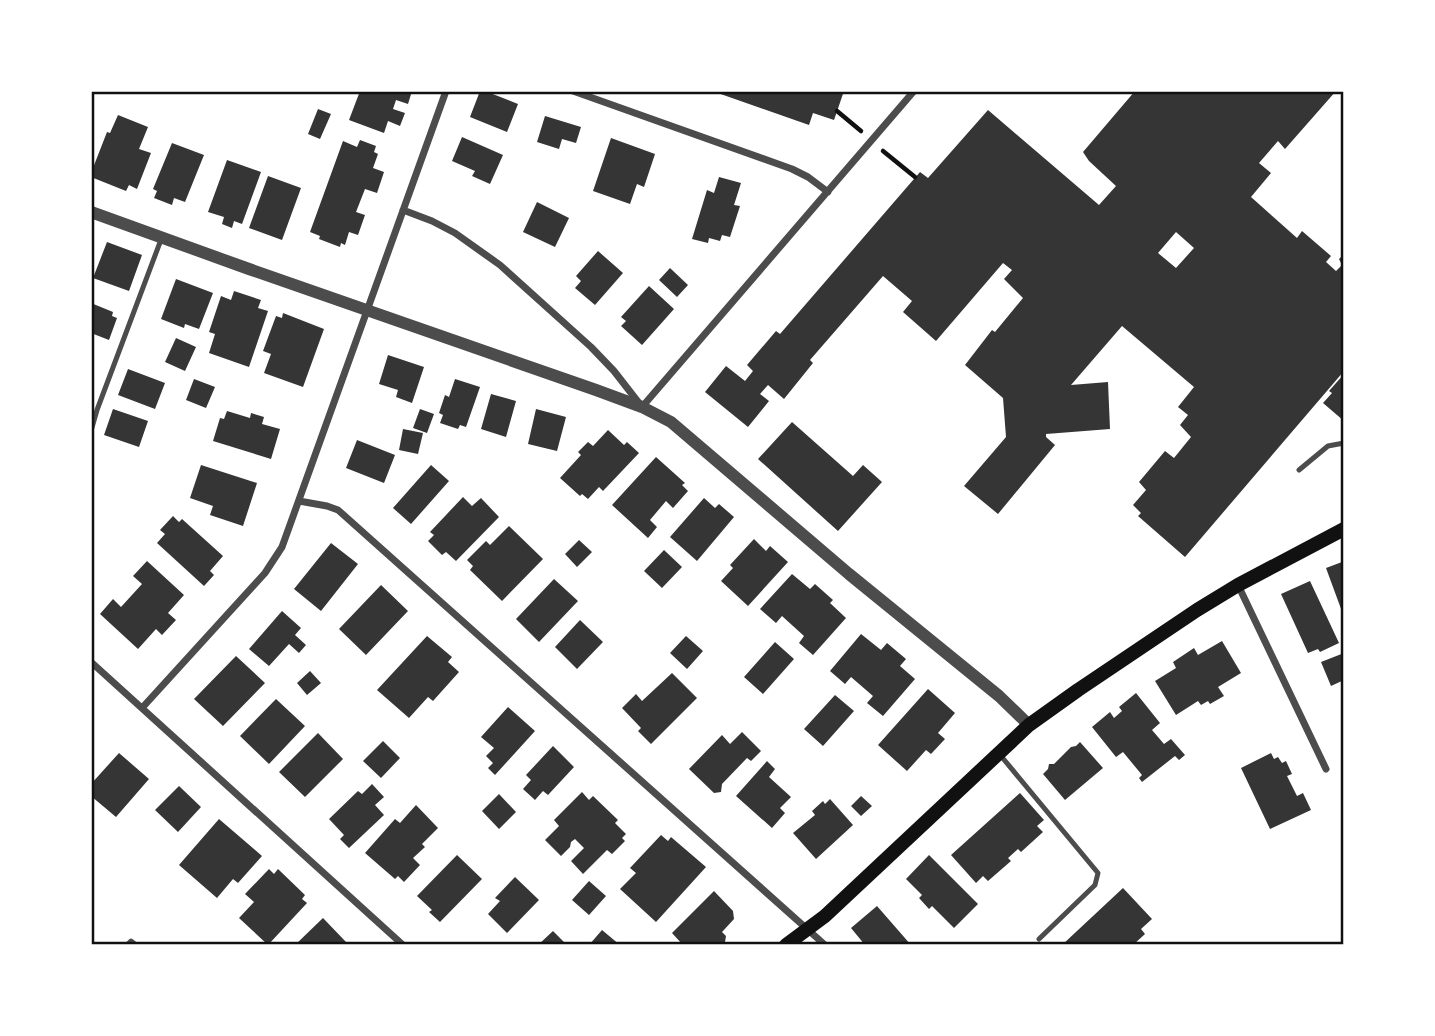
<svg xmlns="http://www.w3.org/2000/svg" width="1435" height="1036" font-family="'PT Sans Narrow',sans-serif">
  <rect width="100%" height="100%" fill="#fff"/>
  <path fill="#353535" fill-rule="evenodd" d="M360,91H412L408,104L396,100L393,109L405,113L400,126L388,121L384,133L349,120Z
    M480,91H485L518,104L507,132L470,117Z
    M712,91H844L834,120L813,113L809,125Z
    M1135,91H1336L1285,149L1278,141L1259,163L1271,173L1251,197L1297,238L1302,231L1331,256L1326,262L1336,271L1342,265L1339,259L1344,254V371L1185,557L1138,516L1141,513L1133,505L1146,490L1139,482L1165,451L1174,458L1191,437L1180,425L1188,415L1178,407L1194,387L1122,326L1071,385L1108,382L1110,429L1046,434V437L1055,445L998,514L964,486L1006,437L1003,398L965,365L992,330L995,332L1023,298L1004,279L1012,270L1003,263L936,341L903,312L912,301L883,276L810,360L813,363L784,399L768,385L760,394L769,401L748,427L705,392L726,366L745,381L753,371L747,365L776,331L780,334L920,172L928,178L988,110L1099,205L1116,186L1089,161L1083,152ZM1176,232L1194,248L1176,268L1158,253Z
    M318,109L331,114L320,139L308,134Z
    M118,115L148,127L139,149L151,153L137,189L129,185L126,191L91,177V173L107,132L110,133Z
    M545,116L581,127L576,143L562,139L559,149L537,142Z
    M462,137L503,155L490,184L472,176L475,171L452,161Z
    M611,138L655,154L644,187L637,184L630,204L593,191Z
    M360,140L376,146L374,152L378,154L373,168L384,172L377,193L365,189L356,212L365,215L358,235L349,232L345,245L341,243L340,247L319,239L320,236L310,232L343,141L357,147Z
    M172,143L204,155L185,202L174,198L172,205L154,198L157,191L153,189Z
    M227,160L261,172L242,224L234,221L232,228L222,224L224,217L208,212Z
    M268,176L301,188L282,240L249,228Z
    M719,177L741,183L734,205L740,206L730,237L722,235L720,241L709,238L708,243L692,239L707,190L714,193Z
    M537,202L569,218L555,247L523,232Z
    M107,242L142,255L129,291L93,278Z
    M598,251L623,273L595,305L575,288L581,281L576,276Z
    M670,268L688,285L677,297L659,280Z
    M176,279L213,293L199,329L185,324L184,328L161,319Z
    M649,286L674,309L642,345L621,326L626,321L621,317Z
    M234,291L261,300L258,308L268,311L249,367L209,353L215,334L209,332L221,296L231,300Z
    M91,303L113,312L112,316L117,318L109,340L91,333Z
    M283,313L324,329L303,387L264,373L271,354L263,351L276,316L282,318Z
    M176,338L196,347L185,371L165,362Z
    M388,355L424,367L412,403L396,397L398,390L379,384Z
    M128,369L165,383L155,409L118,395Z
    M1344,374V421L1323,403L1332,393L1329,391Z
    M194,379L215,387L206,408L186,400Z
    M455,379L480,387L466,427L460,425L458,429L440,423L443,415L439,413L445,395L449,397Z
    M491,394L516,401L506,437L481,429Z
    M113,409L148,421L139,447L104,435Z
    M420,409L434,414L427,433L413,428Z
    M536,409L566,417L557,451L528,444Z
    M227,411L250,418L251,413L264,417L262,424L280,429L271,459L213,441L220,418L224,419Z
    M792,422L853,476L863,465L882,482L838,531L758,459Z
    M403,429L423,433L418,454L399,450Z
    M608,430L624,445L627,442L639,453L603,491L599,487L588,499L582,494L580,496L560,478L581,455L578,452L588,442L593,446Z
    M357,440L395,455L384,483L346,468Z
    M656,457L685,483L682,485L688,491L673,508L666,501L650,520L657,527L648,538L612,505Z
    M201,465L257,483L243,526L210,515L213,506L190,498Z
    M431,465L449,481L411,524L393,508Z
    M463,497L472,506L481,498L499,517L456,561L446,552L442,555L428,541L434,535L430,532Z
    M704,498L715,508L719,504L734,517L697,561L670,537Z
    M173,516L179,522L182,519L223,556L210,571L214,575L204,586L157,543L165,534L160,530Z
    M509,526L543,559L502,601L470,570L473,566L467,560L486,541L490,545Z
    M754,539L766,551L770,546L788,562L748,606L721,581L733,568L730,565Z
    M579,540L592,552L577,567L565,554Z
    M331,543L358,564L321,611L294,589Z
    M664,550L682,567L662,588L644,571Z
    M147,561L184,595L168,613L176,620L162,635L156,629L138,649L100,614L113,599L121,607L142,584L133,576Z
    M1342,562L1344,568V617L1326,568Z
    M792,574L810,589L815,584L833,600L830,603L846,618L813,655L799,643L804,636L782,616L776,623L760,609Z
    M554,579L578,601L539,642L516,619Z
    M1310,581L1339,643L1320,652L1318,649L1308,653L1281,594Z
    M381,585L408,611L366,655L339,629Z
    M282,611L301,628L295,635L306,645L299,653L289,644L269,666L249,649Z
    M580,620L603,642L577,669L555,647Z
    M861,634L881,650L887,643L906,659L900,666L915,679L883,716L867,703L873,696L851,677L845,684L830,671Z
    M427,636L452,657L448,662L459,672L433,701L428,697L409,718L377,690Z
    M686,636L703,651L687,669L670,653Z
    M1222,641L1241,673L1218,687L1224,696L1210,704L1208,701L1201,705L1198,701L1176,715L1155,681L1176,668L1173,662L1194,648L1198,655Z
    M775,642L794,659L763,694L744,677Z
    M1344,653V680L1331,686L1321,662Z
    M236,656L265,683L223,726L194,699Z
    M310,671L321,683L307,695L297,683Z
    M672,673L697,698L651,744L638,731L641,728L622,708L636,694L642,701Z
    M928,689L955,713L938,733L945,739L931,754L926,750L907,771L878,745Z
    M1136,693L1160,723L1152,730L1164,744L1171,739L1185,755L1179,760L1175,756L1142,782L1139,778L1142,775L1123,752L1116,757L1092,727L1110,712L1114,718L1122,711L1119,707Z
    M835,695L854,711L823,746L804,729Z
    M276,699L305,726L269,764L240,736Z
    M508,707L535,731L495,775L488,768L493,763L486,756L494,748L481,737Z
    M742,732L761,751L751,761L747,758L722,784L721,792L714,793L689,769L722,735L730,744Z
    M318,733L343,759L305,797L279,772Z
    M383,741L400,758L381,778L363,761Z
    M1080,742L1103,768L1065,800L1043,774L1048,769L1049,764H1054L1071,747L1076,746Z
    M553,746L574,767L548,795L543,791L535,800L523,789L531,780L526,775Z
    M119,753L149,779L116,817L91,796V784Z
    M1271,753L1274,759L1278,757L1282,763L1286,761L1292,774L1287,776L1297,796L1303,793L1311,810L1270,829L1241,768Z
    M767,761L775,769L769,777L791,797L780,808L785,813L772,828L736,796Z
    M372,784L384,797L375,805L384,815L349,848L340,839L344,835L329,819L358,791L362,794Z
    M179,786L201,807L178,832L155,810Z
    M582,792L589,800L593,796L618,820L615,823L626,834L622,838L625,841L612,854L607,850L583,874L571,861L584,848L575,839L571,842L570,847L561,856L545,840L559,826L554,820Z
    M1020,793L1044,820L1037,826L1043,832L1021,852L1018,849L1008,858L1011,861L988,881L983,876L976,883L951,855Z
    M499,794L516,812L499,829L482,811Z
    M861,796L872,806L861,816L851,806Z
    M830,799L853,825L816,859L793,833L815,815L812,811L823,801L825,804Z
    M416,805L438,828L422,844L425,847L413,858L420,865L404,882L398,876L395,879L365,853L395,819L400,823Z
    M219,819L262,856L238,883L233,879L217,898L179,865Z
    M661,835L668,841L671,837L706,867L656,922L620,889L636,873L630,868Z
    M457,855L482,879L440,922L429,912L432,910L417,896Z
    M929,855L978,904L954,928L932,906L929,909L919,898L922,895L906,879Z
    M269,869L274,874L278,869L305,895L302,899L307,903L268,945L239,918L254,902L245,894Z
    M515,877L539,900L507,933L488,914L500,901L495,898Z
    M589,881L606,896L589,915L572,900Z
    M1123,888L1152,919L1141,929L1145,934L1133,945H1062Z
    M714,891L733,911L734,919L722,932L726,936L725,942L720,945H716L714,942L711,945H683L672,933Z
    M877,906L911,945H865L851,928Z
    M323,918L346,942L342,945H295Z
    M602,930L620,945H589Z
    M553,931L567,945H538Z"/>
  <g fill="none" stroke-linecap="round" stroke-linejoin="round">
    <path stroke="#111" stroke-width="4.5" d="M837,111L861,131
      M883,151L915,177"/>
    <path stroke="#4c4c4c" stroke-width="5" d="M91,431L97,410L162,237
      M1299,470L1328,446L1344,443
      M1001,756L1098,873L1095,885L1039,939
      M127,945L131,941L136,945"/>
    <path stroke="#4c4c4c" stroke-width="7" d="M573,91L792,169L808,177L828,192
      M403,210L432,221L455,233L500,265L591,347L614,371L642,407L914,91
      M299,501L327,506L338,510L825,945
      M1238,585L1326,769
      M91,662L403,945
      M142,708L265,573L282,547L446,91"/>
    <path stroke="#4c4c4c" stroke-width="12" d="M91,212L249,269L596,390L642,407L671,422L849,574L999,696L1029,725"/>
    <path stroke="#111" stroke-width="14" d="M786,945L825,916L1029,725L1078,690L1197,610L1238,585L1344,529"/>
  </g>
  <rect width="1435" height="1036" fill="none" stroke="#ffffff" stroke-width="186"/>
  <rect x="93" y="93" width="1249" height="850" fill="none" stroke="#111" stroke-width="2.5"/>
</svg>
